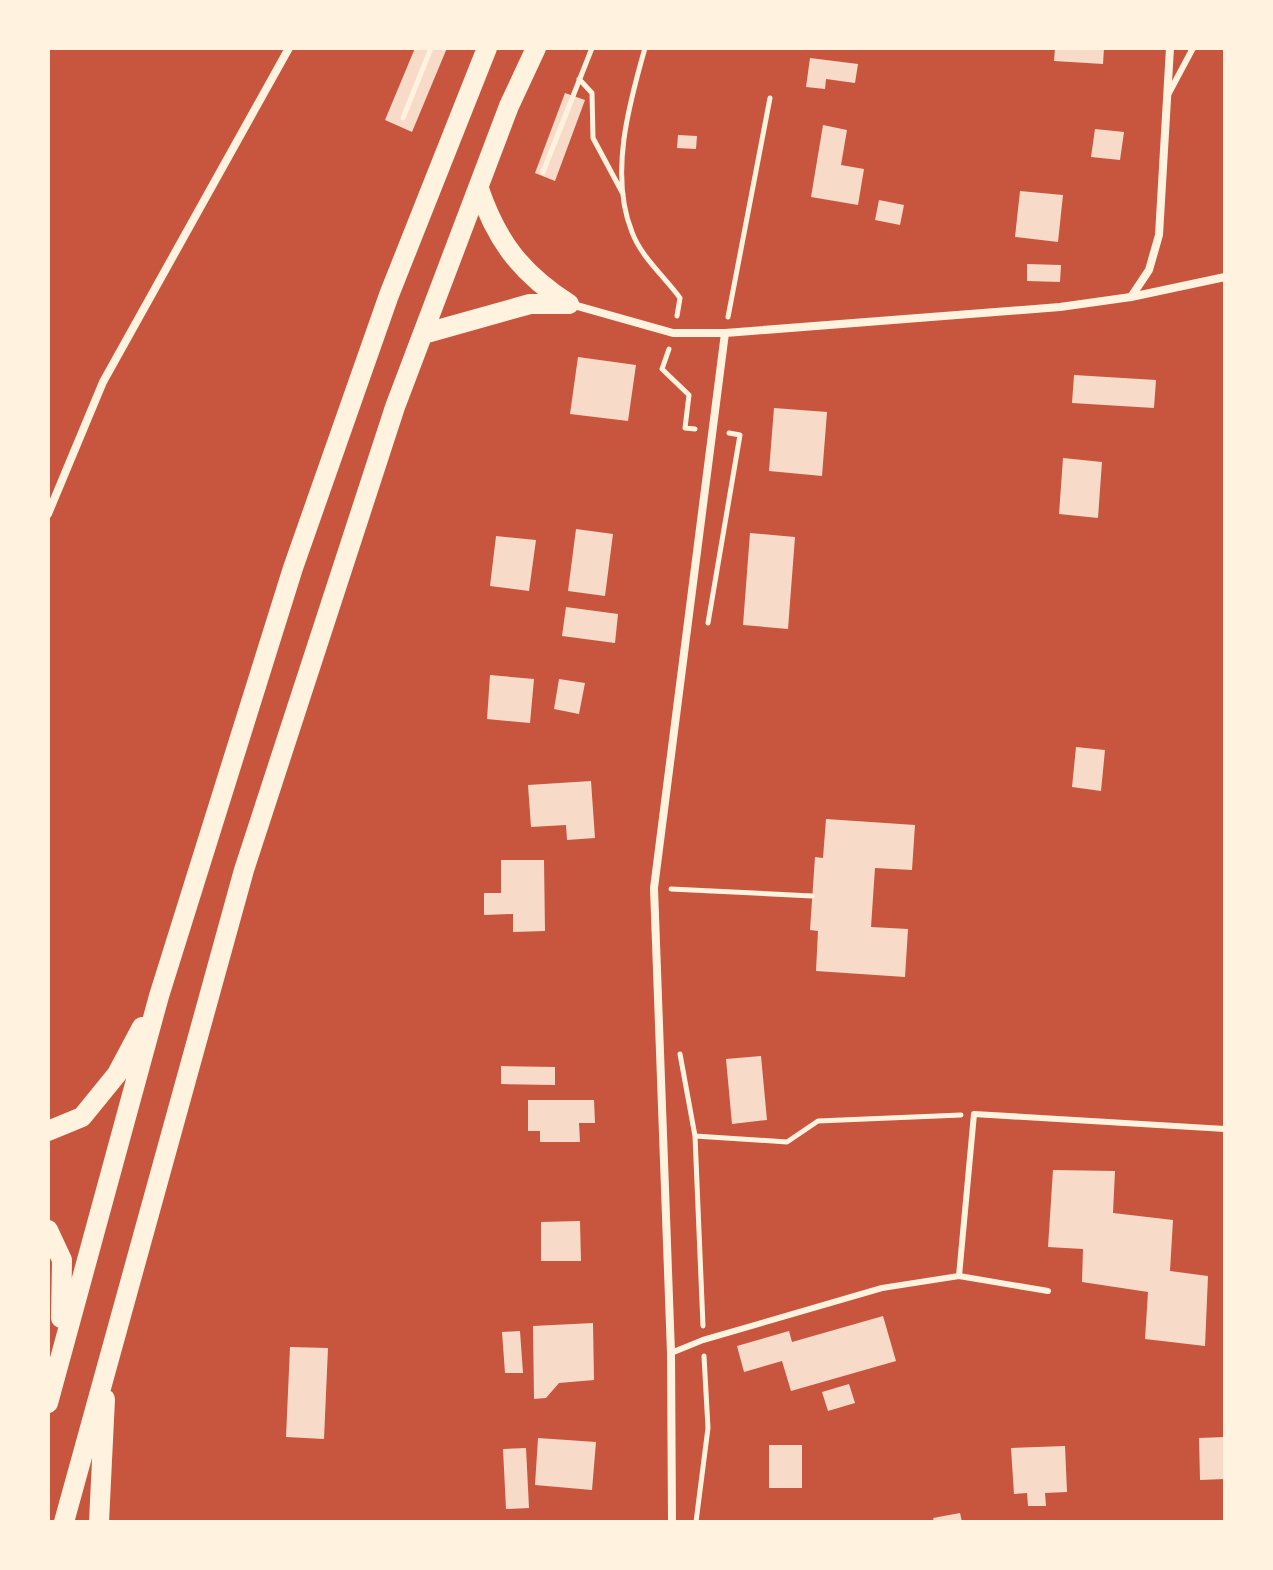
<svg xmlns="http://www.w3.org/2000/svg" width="1273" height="1570" font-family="Ubuntu,sans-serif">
  <rect width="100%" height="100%" fill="#c8553d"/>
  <path fill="#f7dbc8" d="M415,48H447L412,132L385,120Z
    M1055,48H1104L1103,64L1054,61Z
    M810,58L858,64L855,83L826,79L825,89L806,87Z
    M565,93L585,100L555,181L535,173Z
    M823,125L847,130L841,165L864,169L858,205L811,197Z
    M1095,129L1124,132L1120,160L1091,157Z
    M678,135L697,136L696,149L677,148Z
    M1020,191L1063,195L1058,242L1015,237Z
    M879,200L904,205L900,225L875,220Z
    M1027,264L1061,265L1060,282L1027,281Z
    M578,357L636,365L628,421L570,414Z
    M1074,375L1156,380L1154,408L1072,403Z
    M774,408L827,412L822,476L769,471Z
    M1063,458L1102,462L1098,518L1059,514Z
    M576,529L613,534L605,596L568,591Z
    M750,533L795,537L788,629L743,625Z
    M496,536L536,540L529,591L490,586Z
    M566,607L618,614L615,643L562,636Z
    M490,675L534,679L530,723L487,719Z
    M559,679L585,683L579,714L554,709Z
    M1076,747L1105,750L1101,791L1072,787Z
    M591,781L595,838L567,840L566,825L531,827L528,785Z
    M826,819L915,825L912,870L875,868L871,927L908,929L905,977L816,971L818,931L810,930L815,857L823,858Z
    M501,860H544L545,931L513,932V914L484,915V893H501Z
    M761,1056L767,1120L732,1124L726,1059Z
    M501,1066L555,1067V1085L501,1084Z
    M528,1100H594L595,1123H579L580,1142H540V1131H528Z
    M1053,1170L1115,1171L1113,1213L1173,1220L1170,1271L1208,1276L1205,1346L1145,1339L1148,1292L1082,1282L1083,1249L1048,1247Z
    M580,1221L581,1261H541V1222Z
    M883,1316L896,1361L791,1391L782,1361L744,1372L737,1346L789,1331L792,1342Z
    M593,1323L594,1380L559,1383L546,1398L534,1399L533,1326Z
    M520,1331L523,1373H505L502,1332Z
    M290,1347L328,1348L324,1439L286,1437Z
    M849,1384L855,1403L828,1411L822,1392Z
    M1225,1437V1479L1200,1480L1199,1438Z
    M538,1438L596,1442L592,1490L535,1485Z
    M769,1445H802V1488H769Z
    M1065,1446L1067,1492L1045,1493L1046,1506H1028L1027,1493L1014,1494L1011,1448Z
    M526,1448L529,1508L506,1509L503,1449Z
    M960,1513L962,1522H934L933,1518Z"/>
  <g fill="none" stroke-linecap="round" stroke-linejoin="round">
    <path stroke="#fff3e0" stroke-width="5" d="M645,48C629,104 609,175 632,232C641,257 665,277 680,298L677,316
      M579,79L592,93L593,138L623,194
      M403,118L431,48
      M543,172L592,48
      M728,317L770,98
      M669,349L662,369L689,395L685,428L695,429
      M708,623L740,435L729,433
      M671,889L812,896
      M680,1054L695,1136L703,1326
      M695,1136L787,1142L818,1121L961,1115
      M696,1522L708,1428L704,1356"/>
    <path stroke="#fff3e0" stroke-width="6" d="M1169,93L1193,48
      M959,1276L974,1114L1225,1129
      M671,1353L703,1340L882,1288L959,1276L1048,1291"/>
    <path stroke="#fff3e0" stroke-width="8" d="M1131,297L1149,270L1159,235L1170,48
      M570,304L673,333H725L1060,307L1131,297L1225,277
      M48,514L103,382L289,48
      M672,1522L671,1353L654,888L725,333"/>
    <path stroke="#fff3e0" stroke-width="20" d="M479,189C497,242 522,274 569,304
      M423,334L530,304H569
      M48,1131L82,1117L117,1074L142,1027
      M48,1230L62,1260L61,1318
      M48,1403L159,996L293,568L389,295L487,48
      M64,1522L244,870L395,407L509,106L536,48
      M99,1522L105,1399"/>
  </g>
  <rect width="1273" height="1570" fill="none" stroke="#fff3e0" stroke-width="100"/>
</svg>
